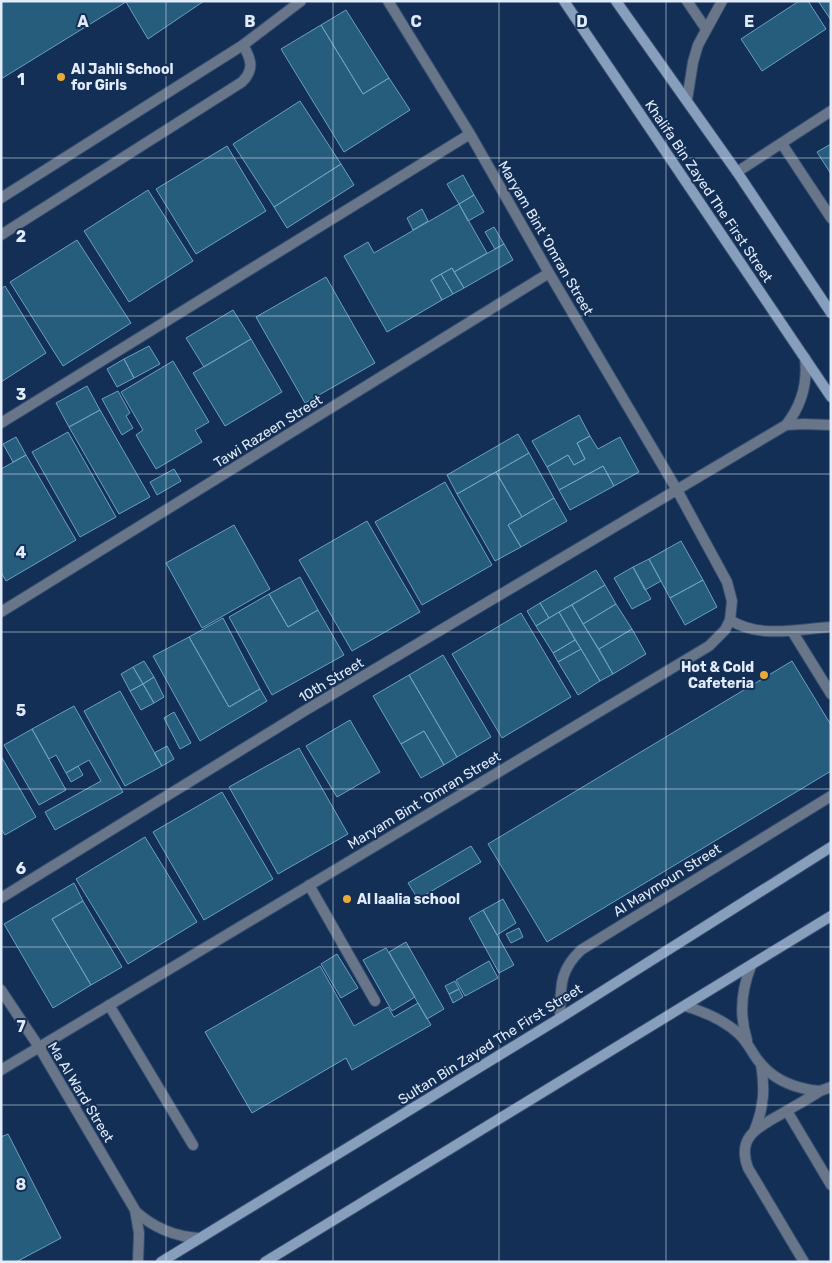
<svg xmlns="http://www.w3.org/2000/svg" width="832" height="1263" font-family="Rubik,sans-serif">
  <rect width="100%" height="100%" fill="#142f55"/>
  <path fill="#265c7c" stroke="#6aa0c2" d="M1,1H204L148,39L126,2L1,79Z
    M799,1H808L826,29L762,71L741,39Z
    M818,1H831V20Z
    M346,10L389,78L363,94L321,25Z
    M321,25L363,94L389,78L410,110L344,152L281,49Z
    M300,101L341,164L274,207L233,144Z
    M831,144V174L817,152Z
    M227,146L266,211L196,254L156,189Z
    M341,164L354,185L287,228L274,207Z
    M463,175L474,195L459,204L447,184Z
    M148,190L193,261L129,302L84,231Z
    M474,195L484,212L468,221L459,204Z
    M459,204L487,253L454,272L452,268L431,280L442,300L387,332L344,256L368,242L374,253Z
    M422,209L428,221L413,230L407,218Z
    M494,227L504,244L495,249L485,232Z
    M77,240L131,323L63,366L10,282Z
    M504,244L513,260L464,288L454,272Z
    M452,268L464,288L453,294L441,274Z
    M441,274L453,294L442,300L431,280Z
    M326,277L375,363L305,403L256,317Z
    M5,286L46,353L1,382V289Z
    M233,310L251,339L204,367L186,338Z
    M251,339L282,392L225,426L193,373Z
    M149,346L160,364L134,378L124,359Z
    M124,359L134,378L117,387L107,369Z
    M173,361L209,422L195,430L202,442L156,469L136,435L143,430L121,392Z
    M87,386L100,410L69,427L56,403Z
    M118,391L130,413L126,416L133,428L122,435L102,399Z
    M100,410L150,497L119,514L69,427Z
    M579,415L590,436L577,443L585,459L574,465L568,455L547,467L532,441Z
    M68,432L116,517L80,537L32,452Z
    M518,434L529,453L457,494L447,475Z
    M590,436L598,449L620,437L639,472L614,486L603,466L559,490L547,467L568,455L574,465L585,459L577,443Z
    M16,437L26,455L13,462L3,444Z
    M529,453L554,498L522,517L496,472Z
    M26,455L76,540L6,581L1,572V469Z
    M603,466L614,486L570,510L559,490Z
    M174,469L181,481L157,495L150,482Z
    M496,472L522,517L508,525L521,547L495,561L457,494Z
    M445,482L492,565L422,605L375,522Z
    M554,498L567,521L521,547L508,525Z
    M367,521L420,612L352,651L299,560Z
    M234,525L270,589L202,628L166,563Z
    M681,541L703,580L670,598L649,559Z
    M649,559L661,581L645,590L633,567Z
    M633,567L651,599L632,609L614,578Z
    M596,570L605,585L549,618L540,603Z
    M300,577L318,610L288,627L269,594Z
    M703,580L717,607L685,625L670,598Z
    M605,585L616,604L583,624L572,605Z
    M269,594L288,627L318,610L344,655L272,695L229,617Z
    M540,603L549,618L536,626L527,611Z
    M616,604L632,629L599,649L583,624Z
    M572,605L613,674L600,681L559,612Z
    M559,612L575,640L553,653L536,626Z
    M521,613L571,697L502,738L452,654Z
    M223,618L260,689L229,707L189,637Z
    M632,629L646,654L613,674L599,649Z
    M189,637L229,707L260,689L267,701L200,741L153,656Z
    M575,640L581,649L558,662L553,653Z
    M581,649L600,681L578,695L558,662Z
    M443,655L491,737L457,757L409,675Z
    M144,661L154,677L143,684L133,667Z
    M792,661L831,725V771L547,942L488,844Z
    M133,667L143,684L130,691L121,674Z
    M409,675L457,757L444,765L424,731L401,744L373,696Z
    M154,677L164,697L154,703L143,684Z
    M143,684L154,703L141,710L130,691Z
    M120,691L162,766L125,786L84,711Z
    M74,706L123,792L55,830L45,812L101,781L89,760L66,773L56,755L49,759L32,729Z
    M174,712L191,743L180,749L164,718Z
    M350,720L380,772L337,797L306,746Z
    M32,729L66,790L39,805L4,745Z
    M424,731L444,765L421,778L401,744Z
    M167,746L174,759L162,766L154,753Z
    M299,748L348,834L278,874L229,787Z
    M1,756L36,817L5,835L1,829Z
    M78,766L83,775L71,782L66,773Z
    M222,792L273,879L204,920L153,832Z
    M145,837L197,922L128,964L76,879Z
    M471,846L481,862L418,899L408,883Z
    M74,883L83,901L52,919L91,985L53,1008L4,924Z
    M503,899L516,923L497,935L483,910Z
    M83,901L122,967L91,985L52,919Z
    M483,910L514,965L499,973L469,918Z
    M519,928L523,937L511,943L506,934Z
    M406,942L444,1009L427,1019L389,952Z
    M386,948L415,997L392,1011L363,960Z
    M337,954L358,988L341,998L321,964Z
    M489,961L498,978L465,996L456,980Z
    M320,966L354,1026L388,1007L394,1017L418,1003L431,1025L352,1070L346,1058L252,1113L205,1032Z
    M455,981L459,989L449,994L445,986Z
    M459,989L463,997L453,1003L449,994Z
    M8,1134L61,1238L16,1262H1V1137Z"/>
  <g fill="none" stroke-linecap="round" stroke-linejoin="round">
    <g stroke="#354d6f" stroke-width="12">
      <path id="lane" d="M687,1L706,29
        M687,100L693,62L698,45L722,1
        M1,235L242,82C255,69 251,59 243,45
        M730,620C760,639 798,629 831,627
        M792,631L831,694
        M109,1005L193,1145
        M685,1006C705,1012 724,1020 739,1034C749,1043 753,1056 762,1065C777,1082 798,1089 820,1091
        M560,1018C561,988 558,972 581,950L831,796
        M747,1040C739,1015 741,991 751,966
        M787,1111L831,1185
        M755,1129C764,1107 765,1088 761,1064
        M804,1262L748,1168C736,1136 759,1127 783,1113C795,1106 808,1099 820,1091L831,1087"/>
    </g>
    <g stroke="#354d6f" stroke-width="12">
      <path id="street" d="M782,144L831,218
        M737,172L831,111
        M1,198L243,45L301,1
        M1,423L470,134
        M786,425L803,424L831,425
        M1,612L549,273
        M309,885L375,1001
        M1,898L306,710L786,425C802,405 808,384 805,358
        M1,990L39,1047L135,1210L139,1233L138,1262
        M1,1070L709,646L725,630L730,620L732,601L727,582L677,490L549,273L470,134L388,1
        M135,1211C154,1228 174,1237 200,1238"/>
    </g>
    <g stroke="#354d6f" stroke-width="12">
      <path id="secondary" d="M564,1L831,397
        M616,1L737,172L831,313
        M161,1262L560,1018L831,847
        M265,1262L831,916"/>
    </g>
    <use href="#lane" stroke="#69768a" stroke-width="10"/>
    <use href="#street" stroke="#69768a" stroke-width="10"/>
    <use href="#secondary" stroke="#889ebd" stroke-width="10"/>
  </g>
  <path fill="none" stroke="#e1ebfa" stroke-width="1" stroke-opacity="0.55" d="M166,1V1262M333,1V1262M499,1V1262M666,1V1262M1,158H831M1,316H831M1,474H831M1,632H831M1,789H831M1,947H831M1,1105H831"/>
  <g fill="#eaaa39" stroke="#142f55" stroke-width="2">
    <circle cx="61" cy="77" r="5"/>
    <circle cx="764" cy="675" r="5"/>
    <circle cx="347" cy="899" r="5"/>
  </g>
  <g text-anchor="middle" stroke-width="4" stroke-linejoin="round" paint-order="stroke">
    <g font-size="14" font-weight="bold" fill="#e1ebfa" stroke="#142f55" text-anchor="start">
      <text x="71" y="74">Al Jahli School<tspan x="71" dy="16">for Girls</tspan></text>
      <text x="754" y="672" text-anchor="end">Hot &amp; Cold<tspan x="754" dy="16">Cafeteria</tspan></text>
      <text x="357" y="904">Al laalia school</text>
    </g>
    <g font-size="14" fill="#e1ebfa" stroke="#142f55">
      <text transform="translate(709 191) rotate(56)" y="5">Khalifa Bin Zayed The First Street</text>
      <text transform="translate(546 238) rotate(60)" y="5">Maryam Bint 'Omran Street</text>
      <text transform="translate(268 431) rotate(-32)" y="5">Tawi Razeen Street</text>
      <text transform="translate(331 680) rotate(-31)" y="5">10th Street</text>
      <text transform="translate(424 800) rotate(-31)" y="5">Maryam Bint 'Omran Street</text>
      <text transform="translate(667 880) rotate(-32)" y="5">Al Maymoun Street</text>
      <text transform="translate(490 1044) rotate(-32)" y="5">Sultan Bin Zayed The First Street</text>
      <text transform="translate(81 1092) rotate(59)" y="5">Ma Al Ward Street</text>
    </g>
  </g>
  <g font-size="16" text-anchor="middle" font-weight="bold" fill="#e1ebfa" stroke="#142f55" stroke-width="4" stroke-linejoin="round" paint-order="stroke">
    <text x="83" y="27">A</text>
    <text x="250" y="27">B</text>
    <text x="416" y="27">C</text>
    <text x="582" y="27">D</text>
    <text x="749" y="27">E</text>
    <text x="21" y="85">1</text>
    <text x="21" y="242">2</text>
    <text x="21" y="400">3</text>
    <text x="21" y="558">4</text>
    <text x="21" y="716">5</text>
    <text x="21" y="874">6</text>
    <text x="21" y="1032">7</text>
    <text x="21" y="1190">8</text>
  </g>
  <rect width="832" height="1263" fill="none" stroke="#e1ebfa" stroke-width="5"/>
</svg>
